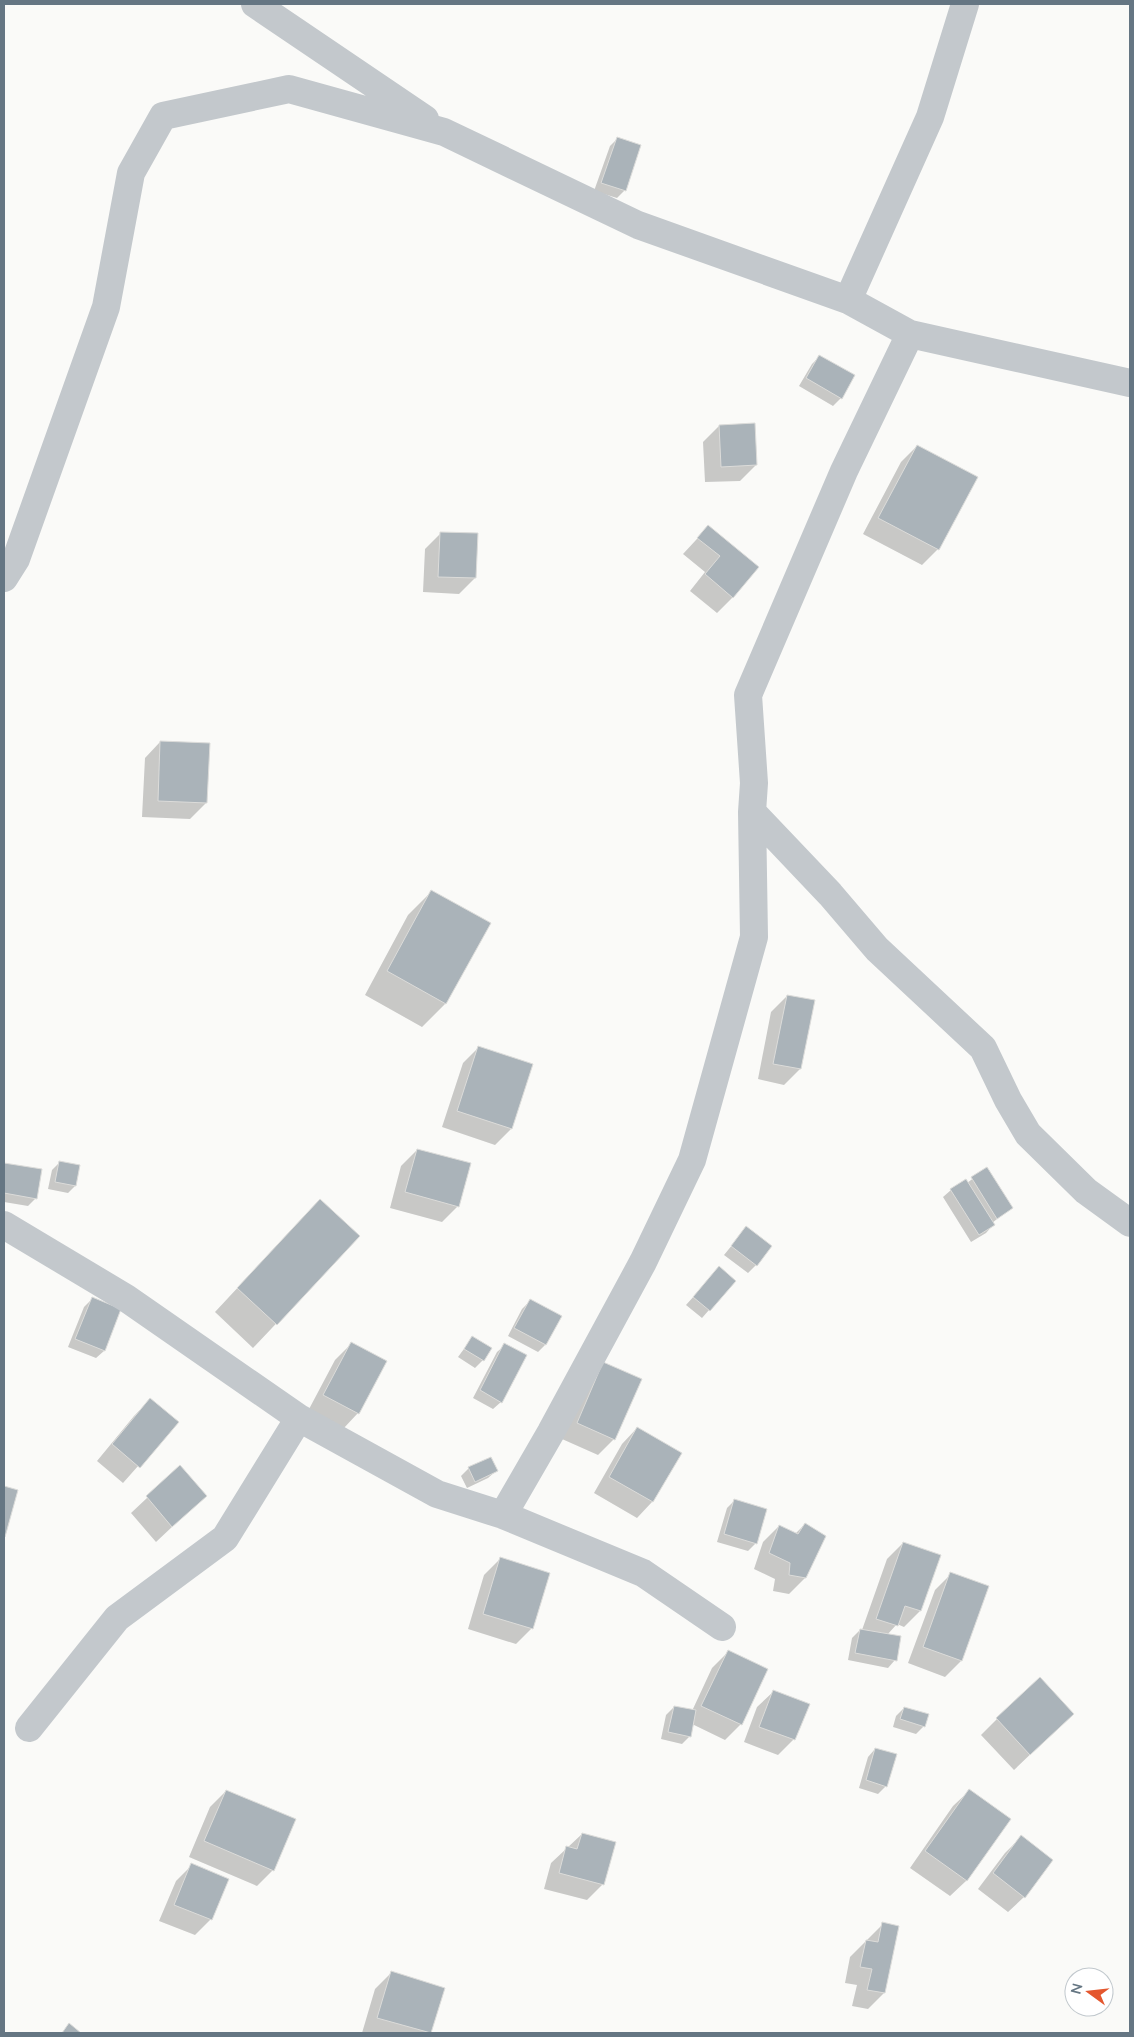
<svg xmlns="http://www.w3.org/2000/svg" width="1134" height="2037" font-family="'Nunito Sans',sans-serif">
  <rect width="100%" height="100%" fill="#fafaf8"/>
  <path fill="#0003" d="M618,138L625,190L617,198L594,191L610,146Z
    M820,356L841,398L833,406L799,386L812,364Z
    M719,426L756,465L740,481L705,482L703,442Z
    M917,446L976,478L938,549L922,565L863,534L901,462Z
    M708,527L757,568L732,598L717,613L690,591L705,572L683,554Z
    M441,533L475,578L459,594L423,592L425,549Z
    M160,742L206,803L190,819L142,817L145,758Z
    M432,891L489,924L445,1004L422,1027L365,995L408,915Z
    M787,996L800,1069L784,1085L758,1079L771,1012Z
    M479,1047L531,1065L511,1129L495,1145L442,1127L463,1063Z
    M417,1150L458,1206L442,1222L390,1208L401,1166Z
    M60,1162L75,1186L68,1193L48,1189L52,1170Z
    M5,1164L36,1198L28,1206L4,1202Z
    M987,1168L1011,1208L992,1223L993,1225L986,1233L971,1242L943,1197L951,1190L967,1183Z
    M297,1224L358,1237L253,1348L215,1312Z
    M746,1228L756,1265L748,1273L724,1255Z
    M719,1268L709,1310L702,1318L686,1305Z
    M92,1299L120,1310L104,1351L96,1358L68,1347L84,1307Z
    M530,1301L545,1345L538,1352L508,1336L522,1309Z
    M472,1338L483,1360L475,1368L458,1357Z
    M351,1344L358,1413L343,1429L308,1411L335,1360Z
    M505,1345L501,1402L493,1409L473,1398L497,1352Z
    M603,1364L614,1439L598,1455L562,1439Z
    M150,1400L177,1422L123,1483L97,1461L134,1416Z
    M637,1428L680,1453L652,1502L637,1518L594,1493L622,1444Z
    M180,1467L189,1511L156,1542L131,1513Z
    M469,1468L496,1471L488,1478L467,1488L461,1476Z
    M735,1500L756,1543L748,1551L717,1542L727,1508Z
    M805,1524V1578L789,1594L773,1591L775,1579L754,1569L763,1542L779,1526L795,1534Z
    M903,1543L939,1556L920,1611L904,1627L897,1624L887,1635L895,1660L888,1668L848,1660L852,1638L860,1630H862L887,1559Z
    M500,1559L532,1628L516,1644L468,1629L484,1575Z
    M951,1574L987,1587L961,1661L945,1677L908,1663L935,1590Z
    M728,1652L741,1724L725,1740L692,1724L690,1736L682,1744L661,1739L666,1715L674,1707L692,1711L712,1668Z
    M773,1692L794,1739L778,1755L744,1742L757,1707Z
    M904,1708L924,1726L916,1734L893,1727L896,1716Z
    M997,1719L1057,1729L1014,1770L981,1735Z
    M875,1749L886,1786L878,1794L859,1788L868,1757Z
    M226,1791L273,1870L257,1886L189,1857L210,1807Z
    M969,1791L1009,1819L966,1881L950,1896L910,1868L953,1806Z
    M582,1834L603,1884L587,1900L544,1889L551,1863Z
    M1021,1837L1024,1897L1008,1912L978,1889L1005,1853Z
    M192,1865L211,1919L195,1935L159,1921L176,1881Z
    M883,1924L884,1993L868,2009L852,2006L857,1985L845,1983L850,1957Z
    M391,1973L430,2033H362L375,1989Z"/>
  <path fill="#aab3b9" stroke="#dcdcda" d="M617,137L641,145L626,191L601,183Z
    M819,355L855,375L842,399L806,378Z
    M755,423L757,465L721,467L719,425Z
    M917,445L978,477L939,550L878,518Z
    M708,525L759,567L733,598L705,574L720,556L697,538Z
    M440,532L478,533L476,578L438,577Z
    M160,741L210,743L207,803L158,801Z
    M431,890L491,923L446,1004L387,971Z
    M787,995L815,1000L801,1069L773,1064Z
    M478,1046L533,1064L512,1129L457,1111Z
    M417,1149L471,1163L459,1207L405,1192Z
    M59,1161L80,1165L76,1186L55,1182Z
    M4,1163L42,1169L37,1199L4,1193Z
    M987,1167L1013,1208L997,1219L971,1177Z
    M966,1179L995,1225L979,1235L950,1189Z
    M320,1199L360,1236L277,1325L237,1288Z
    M746,1226L772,1246L757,1266L731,1246Z
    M719,1266L736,1281L710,1311L693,1297Z
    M92,1297L121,1309L105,1351L75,1339Z
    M530,1299L562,1316L546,1345L514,1328Z
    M472,1336L492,1348L484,1361L464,1349Z
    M351,1342L387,1361L359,1414L323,1395Z
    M504,1343L527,1355L502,1403L480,1390Z
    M603,1362L642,1379L615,1440L577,1423Z
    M150,1398L179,1422L140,1468L112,1444Z
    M637,1427L682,1453L653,1502L609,1477Z
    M491,1457L498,1471L475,1482L468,1467Z
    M180,1465L207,1496L172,1527L146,1496Z
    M4,1486L18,1490L5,1537H4Z
    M734,1499L767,1509L757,1544L724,1534Z
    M805,1523L826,1536L806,1578L789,1575L790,1563L769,1553L779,1525L798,1534Z
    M903,1542L941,1555L921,1611L905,1606L898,1626L876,1619Z
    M500,1557L550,1573L533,1629L483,1614Z
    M950,1572L989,1586L962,1661L923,1647Z
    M860,1629L901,1636L897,1661L855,1653Z
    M728,1650L768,1669L742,1725L701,1706Z
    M1040,1677L1074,1714L1030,1755L996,1718Z
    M773,1690L810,1704L795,1740L759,1727Z
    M674,1706L696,1710L691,1737L668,1732Z
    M904,1707L929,1714L925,1727L900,1719Z
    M875,1748L897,1754L887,1787L866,1780Z
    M969,1789L1011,1819L967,1881L925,1851Z
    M226,1790L296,1819L274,1871L204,1841Z
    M582,1833L616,1842L604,1885L559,1873L566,1846L577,1849Z
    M1021,1835L1053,1860L1025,1898L993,1873Z
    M191,1863L229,1879L212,1920L174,1905Z
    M882,1922L899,1926L885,1993L867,1990L872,1969L860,1967L866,1940L878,1942Z
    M391,1971L445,1988L431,2033L377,2018Z
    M69,2023L81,2033H62Z"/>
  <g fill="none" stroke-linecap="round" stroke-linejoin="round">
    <path stroke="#c3c8cc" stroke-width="28" d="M255,4L425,119
      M848,300L930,117L965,4
      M910,334L844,471L748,695L754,783L752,812L830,894L877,949L983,1048L1008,1100L1028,1134L1086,1191L1130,1223
      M4,578L16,559L106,307L131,173L163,116L289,89L444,132L638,225L848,300L910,334L1130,383
      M4,1225L126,1298L299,1418L437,1494L503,1515L643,1573L722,1627
      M503,1515L551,1432L643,1262L692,1160L754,937L752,812
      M29,1728L117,1618L225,1538L299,1418"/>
  </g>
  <rect width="1134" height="2037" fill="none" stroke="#657683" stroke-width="10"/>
  <g transform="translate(1089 1992) rotate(285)"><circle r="24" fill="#ffffff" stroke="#c1c8cd"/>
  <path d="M0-4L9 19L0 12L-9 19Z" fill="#e4572e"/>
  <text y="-8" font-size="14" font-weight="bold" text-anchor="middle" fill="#657683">N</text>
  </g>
</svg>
